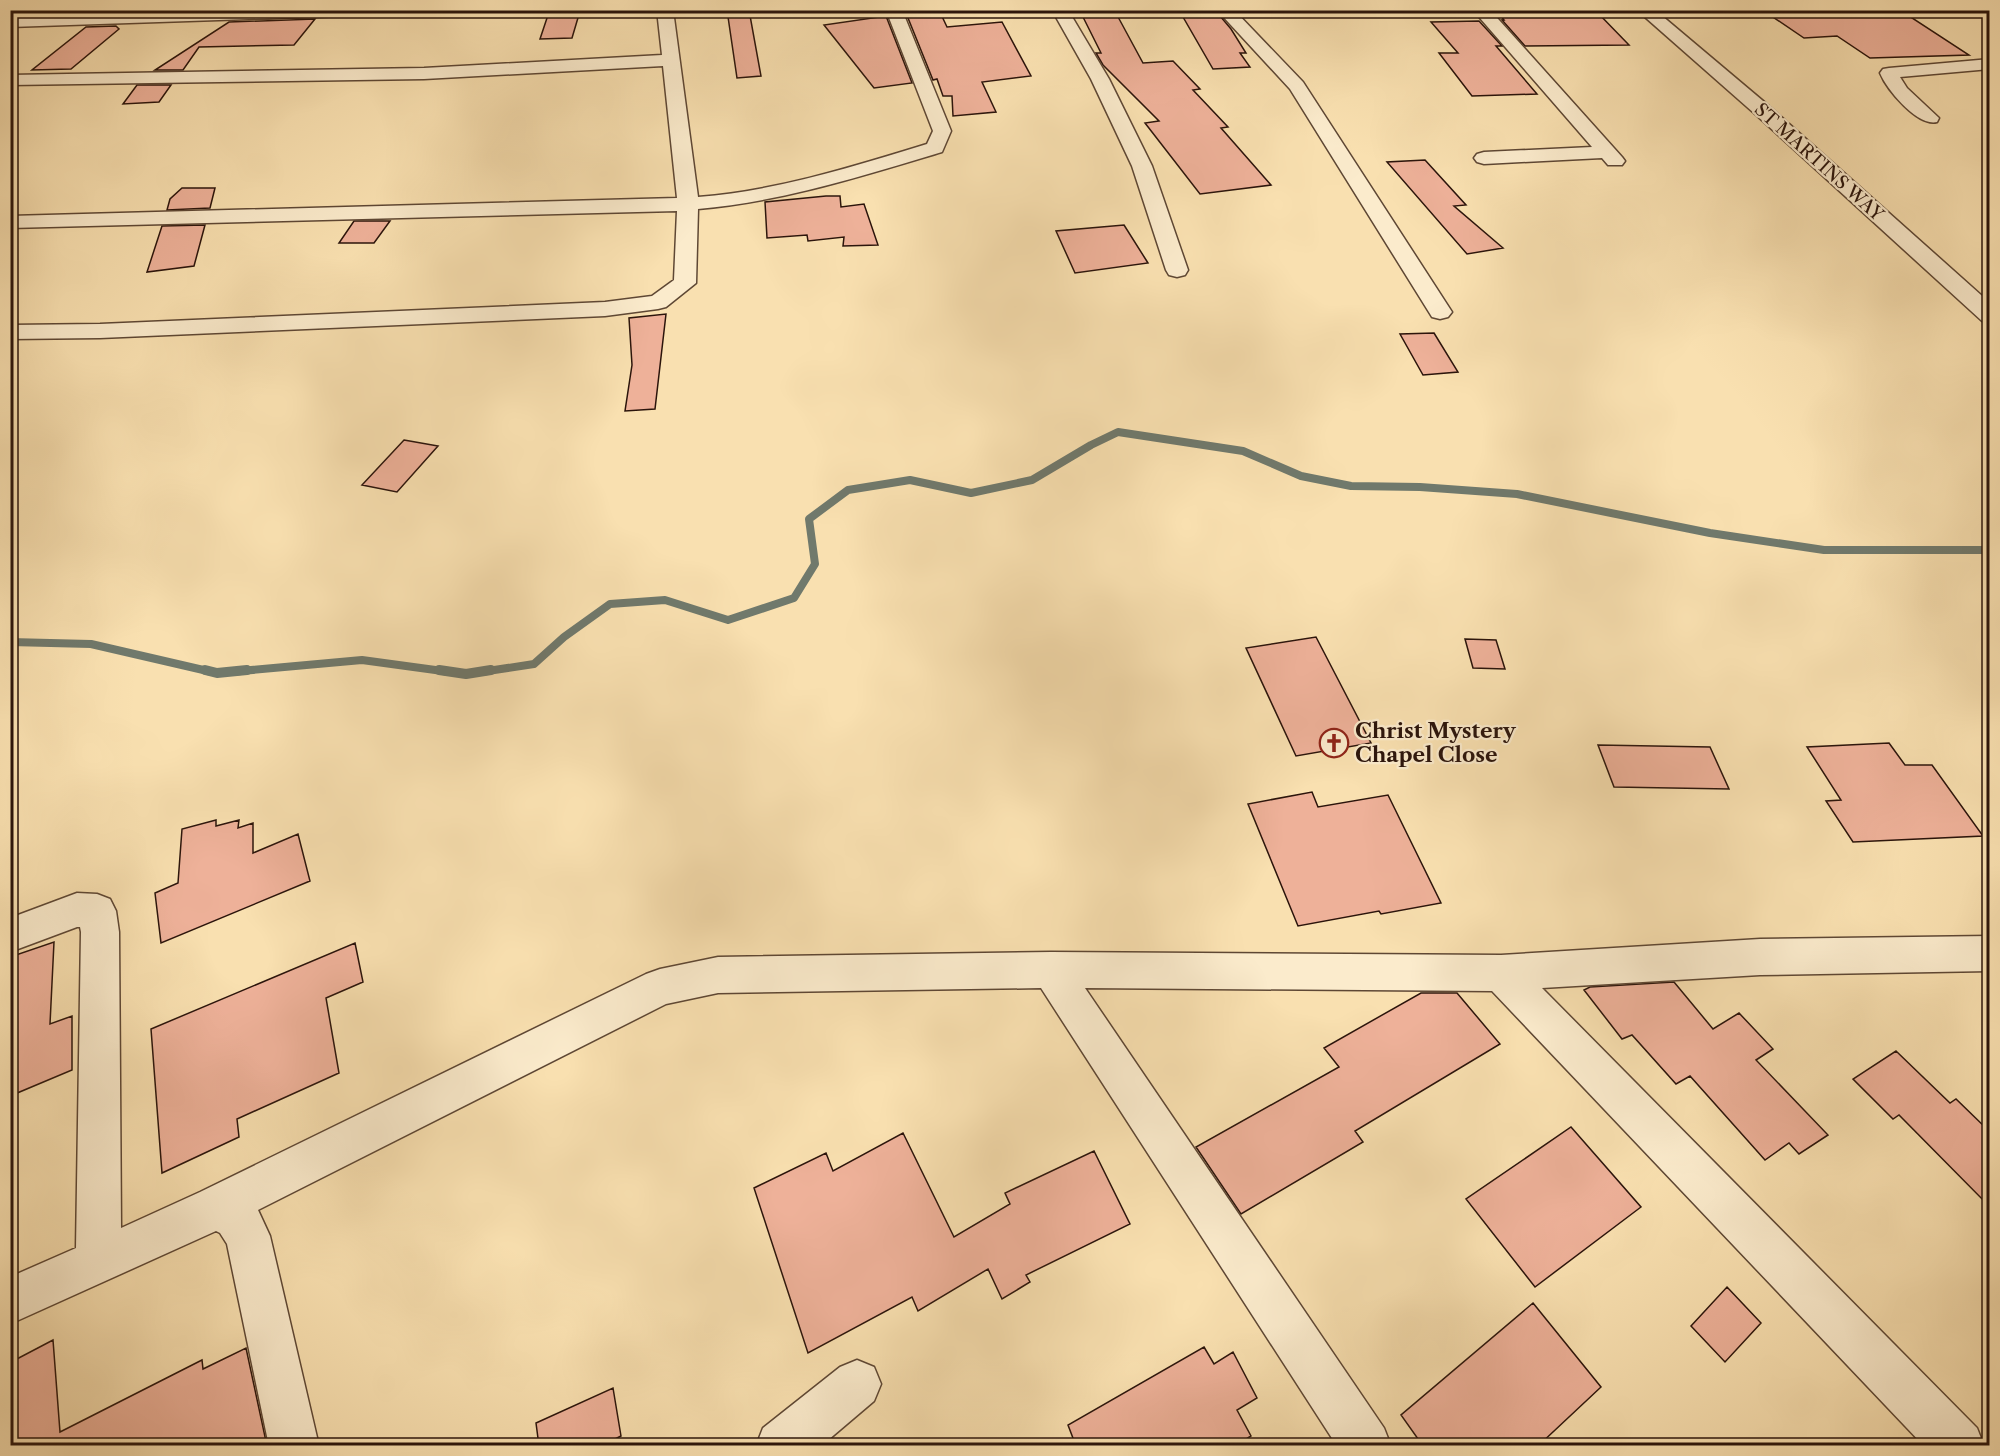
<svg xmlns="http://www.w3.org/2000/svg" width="2000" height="1456" font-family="'Libre Caslon Text',serif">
  <rect width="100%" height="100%" fill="#f9e0b0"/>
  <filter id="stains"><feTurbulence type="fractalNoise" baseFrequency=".00333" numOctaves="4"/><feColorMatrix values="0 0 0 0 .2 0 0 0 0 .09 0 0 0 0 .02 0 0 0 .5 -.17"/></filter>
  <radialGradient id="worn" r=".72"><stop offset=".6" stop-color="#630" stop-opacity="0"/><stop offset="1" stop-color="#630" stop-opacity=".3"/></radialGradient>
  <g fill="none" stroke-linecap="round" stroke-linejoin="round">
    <path stroke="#70796c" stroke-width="8" d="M10,642L91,644L212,672
      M230,672L362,660L450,672
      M481,672L534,664L564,637L610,604L665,600L728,620L794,598L815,564L809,519L848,490L910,480L971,493L1032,480L1091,445L1118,432L1243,451L1301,476L1351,486L1420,487L1517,494L1710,533L1824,550H1990"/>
    <path stroke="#70796c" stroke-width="10" d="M205,670L217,673L247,670
      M439,670L466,674L491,670"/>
  </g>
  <path fill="#eeb199" stroke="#2b140b" stroke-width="1.5" d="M727,10H749L761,76L737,78Z
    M921,10H939L947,27L1002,22L1031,76L982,82L996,112L953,116L952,96H943L937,79L933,80L906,13Z
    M1179,10H1215L1231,29L1246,53H1240L1250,67L1213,69Z
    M1559,10H1595L1629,45L1525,46L1502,20H1504L1501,16H1564Z
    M1807,10H1900L1969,55L1870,58L1837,36L1804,38L1767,13Z
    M580,11L572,38L540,39L549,12Z
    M1117,15L1143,63L1173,61L1200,89L1193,90L1228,127L1221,128L1271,185L1200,194L1145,123L1159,121L1103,65L1096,53H1101L1083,17Z
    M886,16L912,83L874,88L824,25Z
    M315,19L294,45L199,47L183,70H155L229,22Z
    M1479,21L1502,46H1496L1537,94L1472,96L1439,53H1458L1431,22Z
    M116,26L119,29L71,69L32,70L86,27Z
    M137,85H171L159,102L123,104Z
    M1425,160L1466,205L1454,206L1503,248L1467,254L1387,162Z
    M182,188H215L210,208L167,210L170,199Z
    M826,196H840L841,207L864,204L878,245L843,246L844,237L808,241L807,235L767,238L765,202Z
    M354,221H390L374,243H339Z
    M205,225L194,266L147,272L162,226Z
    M1124,225L1148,263L1075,273L1056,231Z
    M666,314L655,409L625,411L632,365L629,318Z
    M1434,333L1458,372L1423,375L1400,334Z
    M404,440L438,446L397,492L362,485Z
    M1316,637L1371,743L1296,756L1246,648Z
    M1465,639L1496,640L1505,669L1473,668Z
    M1889,743L1905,765H1932L1983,836L1853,842L1826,801L1841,800L1807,747Z
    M1598,745L1710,747L1729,789L1614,787Z
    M1312,792L1318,807L1388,795L1441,903L1381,914L1379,911L1298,926L1248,804Z
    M216,820V826L239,820L238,828L253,823V853L298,834L310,881L161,943L155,893L178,883L182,829Z
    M54,942L50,1024L72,1016V1070L10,1096V957Z
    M355,943L363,982L326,998L339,1073L237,1119L239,1137L162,1173L151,1029Z
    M1674,982L1713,1029L1739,1013L1773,1049L1756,1060L1828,1135L1799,1154L1789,1143L1765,1160L1690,1076L1676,1084L1632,1035L1622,1039L1584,990L1590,987Z
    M1421,993H1457L1500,1044L1355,1131L1363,1142L1241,1214L1196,1147L1339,1067L1324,1048Z
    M1896,1051L1950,1103L1956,1099L1989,1131V1206L1899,1115L1893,1119L1853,1079Z
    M1571,1127L1641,1207L1535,1287L1466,1199Z
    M903,1133L954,1237L1010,1204L1005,1193L1094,1151L1130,1224L1026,1275L1030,1282L1002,1299L988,1269L918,1311L912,1297L808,1353L754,1188L826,1153L833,1171Z
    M1727,1287L1761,1323L1725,1362L1691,1326Z
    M1533,1303L1601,1387L1538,1446H1423L1401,1415Z
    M53,1340L60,1432L202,1360L203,1369L246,1348L267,1446H17L13,1361Z
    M1204,1347L1214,1364L1233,1352L1257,1398L1237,1410L1251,1436L1235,1446H1076L1068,1425Z
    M613,1388L621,1436L601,1446H539L536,1423Z"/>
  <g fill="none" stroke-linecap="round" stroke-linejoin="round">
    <g stroke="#5e4734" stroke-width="3">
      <path id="minor" d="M210,10H381L373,15L10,27V17Z
        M657,10H673L698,197C776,191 852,167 927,144L933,131L886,10H902L951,131L942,152C862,176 781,202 698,209L696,283L666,307L658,309L605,316L100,338L10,339V325L100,324L605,302L652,296L674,280L677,211L10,228V216L677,198L663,66L424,79L10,85V75L424,68L662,55Z
        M1052,10H1068L1109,79L1152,166L1188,270L1185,275L1177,277L1169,275L1166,270L1132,166L1091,79Z
        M1217,10H1234L1303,82L1452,312L1448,317L1440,319L1432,317L1290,89Z
        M1473,10H1490L1622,157L1625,161L1622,165H1608L1602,158L1484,164L1477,162L1474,158L1477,154L1484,152L1592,147Z
        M1637,10H1655L1769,106L1990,303V323L1982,321L1755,114Z
        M1690,10L1681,16L1673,11V10Z
        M1975,10H1990V19Z
        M1990,59V69L1900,77L1907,88L1939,118L1937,122C1918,127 1887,90 1880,73L1883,69L1889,68Z
        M77,893L97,894L110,899L116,911L119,932L121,1228L200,1192L646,974L660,969L718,957L1051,952L1501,955L1760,939L1990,936V971L1760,975L1542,988L1977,1428L1984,1446H1924L1492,991L1085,988L1384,1428L1391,1446H1337L1041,988L718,993L666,1004L258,1210L270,1236L319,1446H269L227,1244L220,1233L216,1231L10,1324V1277L76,1248L81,932L80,927H77L10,952V918Z
        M857,1360L874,1367L881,1384L874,1401L821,1446H756L763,1428L840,1367Z"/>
    </g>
    <use href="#minor" fill="#fbebcc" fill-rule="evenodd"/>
  </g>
  <defs>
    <g id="church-ring" transform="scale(1.5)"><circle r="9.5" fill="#fbebcc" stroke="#8f2418" stroke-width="1.5"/><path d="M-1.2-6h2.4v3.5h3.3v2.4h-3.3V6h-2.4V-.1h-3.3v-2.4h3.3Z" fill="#8f2418"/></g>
  </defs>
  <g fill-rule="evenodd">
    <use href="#church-ring" x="1334" y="743"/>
  </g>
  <g text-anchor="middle" stroke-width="4.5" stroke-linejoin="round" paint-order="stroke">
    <g font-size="18" fill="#2b140b" stroke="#fbebcc">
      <text transform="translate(1819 162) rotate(42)" y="6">ST MARTINS WAY</text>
    </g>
    <g font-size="21" font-weight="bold" fill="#2b140b" stroke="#fbebcc" text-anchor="start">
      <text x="1355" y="738">Christ Mystery<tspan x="1355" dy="24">Chapel Close</tspan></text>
    </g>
  </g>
  <rect width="2000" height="1456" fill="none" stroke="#f9e0b0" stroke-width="36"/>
  <rect x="12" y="12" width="1976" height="1432" fill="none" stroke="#2b140b" stroke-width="3"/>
  <rect x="18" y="18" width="1964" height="1420" fill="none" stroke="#2b140b" stroke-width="1.5"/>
  <rect width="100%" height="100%" filter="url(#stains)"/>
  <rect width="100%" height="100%" fill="url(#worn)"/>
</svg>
